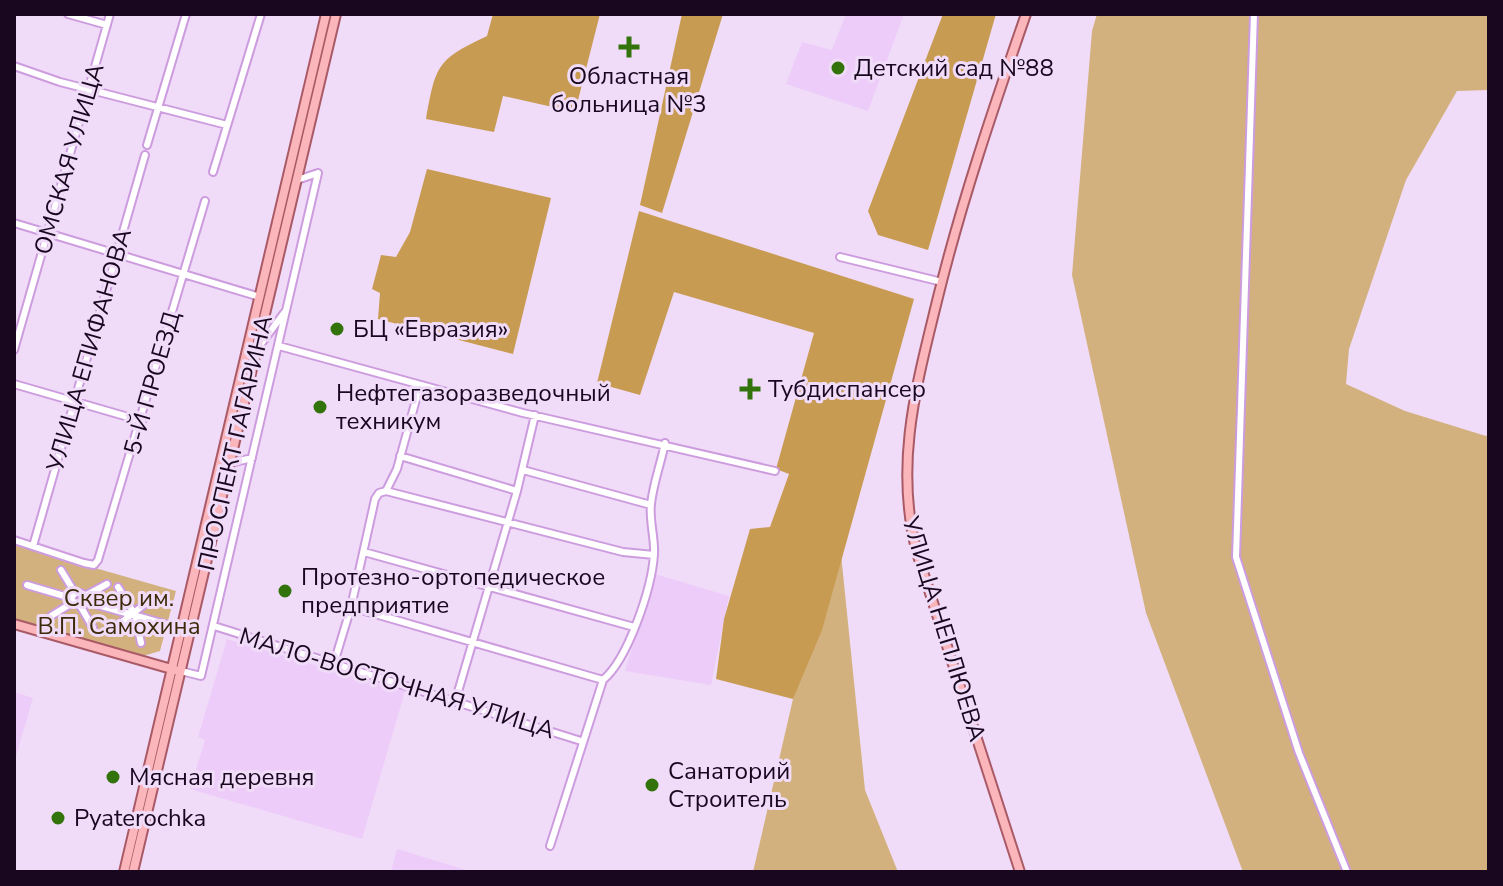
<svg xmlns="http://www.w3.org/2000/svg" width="1503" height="886" font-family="'Nunito Sans',sans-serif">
  <rect width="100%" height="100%" fill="#f0dcf8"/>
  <path fill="#edccf9" d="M846,14H904L868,111L786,84L802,42L832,50Z
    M655,574L729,596L711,685L625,671Z
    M227,639L405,691L362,839L190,789L205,740L198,737Z
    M14,692L33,698L14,763Z
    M397,849L473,872H391Z"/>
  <path fill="#d3b17f" d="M1097,14H1489V90L1457,91L1406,180L1349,349L1346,384L1405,411L1486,436L1489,434V872H1243L1146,613L1072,275L1092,31Z
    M14,545L176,591L160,651L143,656L14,619Z
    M841,554L865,790L898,872H753L793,699Z"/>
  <path fill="#c89b52" d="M493,14H600L575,112L503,96L494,132L426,119C436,64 437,60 487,36Z
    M682,14H723L662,213L640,205Z
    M943,14H996L928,250L878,235L868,211Z
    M427,169L551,198L513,354L378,319L380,293L372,289L381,255L396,257L410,232Z
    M639,211L914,299L822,630L793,699L716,679L724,619L750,529L770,527L789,474L776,469L814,333L674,292L640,395L597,383Z"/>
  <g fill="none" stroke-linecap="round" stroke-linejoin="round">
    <g stroke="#cd9cde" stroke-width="10">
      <path id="minor" d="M68,14L107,25
        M1254,14L1236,557L1299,753L1347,872
        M14,66L60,82L227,125
        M147,145L186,14
        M213,172L261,14
        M297,180L318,173
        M14,223L260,297
        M840,257L942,282
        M279,346L523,413L775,471
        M258,348L284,313
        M14,350L110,14
        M14,384L142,421
        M400,456L517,491
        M231,463L252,458
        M523,470L651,505
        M386,491L623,552L654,555
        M14,540L84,563L94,565L98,560L205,201
        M33,546L145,155
        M364,552L634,627
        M61,570L75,593
        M27,585L71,598
        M118,587L135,615L141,643
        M85,596L107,584
        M87,602L81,607L70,599L75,593H81L87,602L172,626
        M81,607L93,628
        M351,607L603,680
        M51,616L72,603
        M214,626L581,741
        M109,632L154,597
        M334,663L351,607L375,499L379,493L386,491L397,469L420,385
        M181,671L201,676L318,173
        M455,702L517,491L535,415
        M550,846L603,680C628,659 652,588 654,554C655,538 649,520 651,504C653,484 661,463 665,443"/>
    </g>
    <g stroke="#a95a66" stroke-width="12">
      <path id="major" d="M14,624L175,670
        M124,872L326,14
        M133,872L336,14
        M1020,872L917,553C894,465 916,387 937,301C961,203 993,109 1026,14"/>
    </g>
    <use href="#minor" stroke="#fff" stroke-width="6"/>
    <use href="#major" stroke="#fab6ba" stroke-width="8"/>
  </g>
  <g fill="#33730c" stroke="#f0dcf8" stroke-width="3">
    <path d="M625 35h8v8h8v8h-8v8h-8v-8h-8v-8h8z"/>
    <circle cx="838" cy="68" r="8"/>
    <circle cx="337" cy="329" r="8"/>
    <path d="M746 377h8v8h8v8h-8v8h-8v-8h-8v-8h8z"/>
    <circle cx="320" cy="407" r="8"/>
    <circle cx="285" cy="591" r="8"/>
    <circle cx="113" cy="777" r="8"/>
    <circle cx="652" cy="785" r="8"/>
    <circle cx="58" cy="818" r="8"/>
  </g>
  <g text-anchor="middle" stroke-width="6" stroke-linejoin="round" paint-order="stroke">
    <g font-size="24" fill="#19071f" stroke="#f0dcf8" text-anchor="start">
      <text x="854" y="76">Детский сад №88</text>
      <text x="629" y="84" text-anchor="middle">Областная<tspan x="629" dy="28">больница №3</tspan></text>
      <text x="353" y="337">БЦ «Евразия»</text>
      <text x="768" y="397">Тубдиспансер</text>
      <text x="336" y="401">Нефтегазоразведочный<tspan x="336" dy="28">техникум</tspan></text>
      <text x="301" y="585">Протезно-ортопедическое<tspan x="301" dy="28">предприятие</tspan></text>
      <text x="668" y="779">Санаторий<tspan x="668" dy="28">Строитель</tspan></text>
      <text x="129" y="785">Мясная деревня</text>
      <text x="74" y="826">Pyaterochka</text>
    </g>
    <g font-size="24" fill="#19071f" stroke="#f0dcf8">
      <text transform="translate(69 159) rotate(-74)" y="8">ОМСКАЯ УЛИЦА</text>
      <text transform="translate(89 350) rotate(-74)" y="8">УЛИЦА ЕПИФАНОВА</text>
      <text transform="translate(152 383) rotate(-74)" y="8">5-Й ПРОЕЗД</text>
      <text transform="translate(235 443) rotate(-77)" y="8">ПРОСПЕКТ ГАГАРИНА</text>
      <text transform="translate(944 629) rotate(73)" y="8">УЛИЦА НЕПЛЮЕВА</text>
      <text transform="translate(397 683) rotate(17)" y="8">МАЛО-ВОСТОЧНАЯ УЛИЦА</text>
    </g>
    <g font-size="24" fill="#3d2a08" stroke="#f0dcf8">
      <text x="119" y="606">Сквер им.<tspan x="119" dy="28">В.П. Самохина</tspan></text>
    </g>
  </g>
  <rect width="1503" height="886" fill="none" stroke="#19071f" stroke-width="32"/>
</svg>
